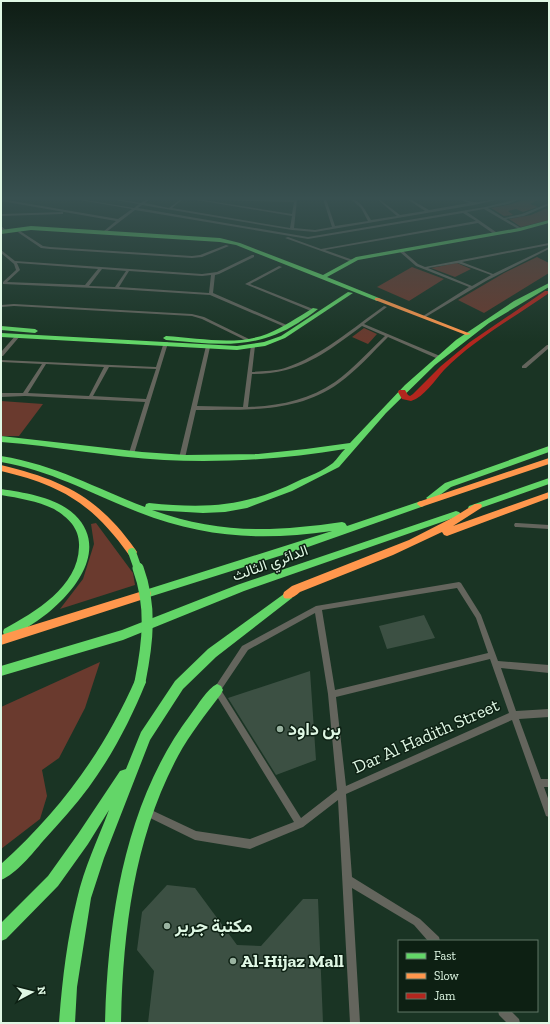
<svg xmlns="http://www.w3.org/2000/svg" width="550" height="1024" font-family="'Zilla Slab',Vazirmatn,serif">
  <rect width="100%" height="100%" fill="#1a3424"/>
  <path fill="#6a3a2e" d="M525,199H539L530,204L538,207L523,212L516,209L508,211L513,215L504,216L491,208L512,204Z
    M545,209L549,210V220L521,227L509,219L531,215Z
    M537,257L549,263V273L484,313L458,300L504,273Z
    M457,263L471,269L455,277L431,268Z
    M412,267L444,279L409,301L377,287Z
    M364,328L377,334L368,344L352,337Z
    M1,401L43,404L19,436H1Z
    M96,523L133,573L135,585L60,609L83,579L94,544L91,524Z
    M100,662L85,708L59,758L42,770L47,796L40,819L1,849V707Z"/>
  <path fill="#3c5043" d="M424,615L435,638L387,649L379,626Z
    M310,671L316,760L276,775L228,698Z
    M167,885L195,888L237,945L261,946L303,899H318L323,1023H148L154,971L137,950L142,912Z"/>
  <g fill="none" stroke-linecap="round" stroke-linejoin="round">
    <path fill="#64655d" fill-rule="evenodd" d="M1,199L118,219L132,209L74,199H79L134,208L139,204L110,199H115L141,203L147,199H150L145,203L169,208L181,199H183L172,208L290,228L292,216L191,199H197L292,214L294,202L218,200L216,199L294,200L295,199H297L294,228L315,230L332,227L323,199H326L335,226L368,221L361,208L351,199C361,200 366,212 371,220L397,216L377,199H379L400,215L425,211L407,199H410L429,210L469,203L461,200V199C465,199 469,202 474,202C482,203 492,198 501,199L474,205L315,232L292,230L142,205L138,208L308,237L485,207L506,202L516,199H520L508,204L488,208L504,218L522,214L549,203V205L524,216L506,219L521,228L522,229L520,230L484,209L467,212L496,232V234H494L478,223L325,250L353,260L354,261L352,262L285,238L288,237L321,249L476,221L463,213L308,239L135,210L105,233H104V231L116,221L1,201Z
      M62,212H63V214L1,216V214Z
      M1,226L6,230V232H4L1,229Z
      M20,231L43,246L50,247L192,256L200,255L226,245L229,246L202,257L192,258L50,249L41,248L19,233L18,232Z
      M549,243V245L462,262L493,274L549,247V249L486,281L424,318L422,317L423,316L469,287L416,266L400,252L403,251L418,264L425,267ZM458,263L491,275L472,286L428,268Z
      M1,250L15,261L202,274L217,272L252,255H254V257L219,274L215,275L213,293L289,326L285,327L210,295L116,289L3,284V282L16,270L14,264L1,253ZM17,263L98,269L85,285L7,282L20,270ZM102,269L126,271L115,287L89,286ZM129,271L202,276L211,275L209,293L119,287Z
      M279,266L282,267L250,284L313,309V311H311L245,284Z
      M14,304L192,314L204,317L251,340L247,341L202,319L192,316L14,306L1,307V305Z
      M384,306L387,307L364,324L440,356V358H436L388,337C372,353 357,370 339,383C296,414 245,409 196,410L185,458L184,459H180L179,458L206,346H210V347L197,406L243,407L251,345H253L255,346L252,372C263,371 275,371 285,368C321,356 353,328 384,306ZM362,326L385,336C369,351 353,369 335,382C309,400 279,406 248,407L252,374C263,374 275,373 286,370C314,363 339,343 362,326Z
      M16,335L20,336L3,356H1V352Z
      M164,342H168V343L134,454L132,455L129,453L145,402L25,396L1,397V393H23L42,364L1,362V360L156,367ZM46,364L104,367L89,396L28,393ZM109,367L156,369L146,399L93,396Z
      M547,345H549V348L526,368H522V366Z
      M515,523H517L549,525V529L517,527H515L514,525Z
      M459,582L461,583L481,615L498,661L549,665V673L501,668L516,711L549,709V717L519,719L541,779H549V787H544L549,801V817L546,816L545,813L512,720L346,794L352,877L420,919L439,937L440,941H428L414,925L352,888L360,1023H350L338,800L303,827L250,849L195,840L144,815L143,812L144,809L147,808L196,831L250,839L294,822L213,690L242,646L316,606ZM457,588L476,618L488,653L335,690L322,610ZM315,613L328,694L337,790L301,818L221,690L248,650ZM490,659L509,713L346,786L336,697Z
      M498,1011H511L519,1019L520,1023H507L499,1015Z"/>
    <path fill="#63d668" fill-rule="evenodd" d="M549,220V223L520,231L358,260L327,277L379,298V300L377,301L236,245L220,242L31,230L1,234V230L31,226L220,238L240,243L323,275L356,257L519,228Z
      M549,283V287L489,323L435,365L386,413L339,467L292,491L247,508L225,512L203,513L152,510C218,534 273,532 342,522L345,523L347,526L421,501L425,504L424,506L308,547L146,598L142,597L141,594L142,591L332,531C261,541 205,538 138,512C90,493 52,471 1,462V456C56,465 95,488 145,507L146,504L149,503C207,509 245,507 298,481C309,476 323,471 333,463C337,459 341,453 345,449C285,459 224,463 164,460C109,457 55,446 1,442V436L142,452L186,455L258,454L306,449L350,443L405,385L456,340L514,301Z
      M348,292L353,293L285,338L265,346L237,350L1,337V333L237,346L264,342L281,336Z
      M313,308L318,309C312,314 304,319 298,323C253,351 215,344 166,340L163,338L166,336C199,338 236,346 267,334C284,327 298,317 313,308Z
      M1,326L35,329L38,331L35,333L1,330Z
      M549,446V452L451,487L433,500L430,501L426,498L445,483Z
      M549,478V484L472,511L468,508L469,506Z
      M1,489C26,493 56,497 75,515C120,559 48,622 8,637L4,635L3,632L4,629C35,612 78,587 79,547C80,529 69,518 54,509C37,501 19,498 1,495Z
      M456,511L459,512L461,514L459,516L244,591L123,640L1,676V666L122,630L237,585Z
      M288,591L292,592L293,595L292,598L216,657L183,689L150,740L104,858L91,898L77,987L75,1023H59C62,982 67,939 77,899C84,868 98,839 109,810L88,844L58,886L6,939L1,941V923L48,876L78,834L120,771L126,769L141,732L175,681L208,649Z
      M140,677L144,678L146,682C131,719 113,754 89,787C75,806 59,823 43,841C33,853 16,874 1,880V864C60,811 104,751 136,678Z
      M217,684L221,686L223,690L221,694C206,714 190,734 178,756C134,838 123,931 121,1023H105C108,917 125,801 191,714C198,705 207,689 217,684Z"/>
    <path fill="#ff974d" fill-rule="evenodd" d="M375,298H379L471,334L466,335L375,300Z
      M549,458V464L421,507L417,504L418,502Z
      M1,465C63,480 98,497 135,549L137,552L135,555H129C93,504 61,485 1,471Z
      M549,492V498L447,536L444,535L442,532L393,555L300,592C295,596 291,600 284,598L283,595L284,592L292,586L409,540L454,517L475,504H481L482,506L481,508L453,526Z
      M146,590L150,591L151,594L150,597L1,645V635Z"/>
    <path fill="#b3261e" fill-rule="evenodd" d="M545,291H549V293C515,317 473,340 444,370C435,380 424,397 411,401L402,399L398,392L399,390H405L408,395L410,396L413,394L441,366L470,342Z"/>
    <path stroke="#63d668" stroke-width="8" d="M132,552L138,569"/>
    <path stroke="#63d668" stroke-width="11" d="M138,568C152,606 148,642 140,682"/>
  </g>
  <linearGradient id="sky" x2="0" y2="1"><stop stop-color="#0e1d14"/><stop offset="0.58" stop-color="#385050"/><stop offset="1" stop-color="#385050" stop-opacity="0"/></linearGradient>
  <rect width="550" height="342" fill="url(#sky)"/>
  <g fill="#9ab3a1" stroke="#0d2013" stroke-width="1.5">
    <circle cx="280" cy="729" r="4"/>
    <circle cx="167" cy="926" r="4"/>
    <circle cx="233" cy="961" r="4"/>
  </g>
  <g text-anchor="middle" stroke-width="3" stroke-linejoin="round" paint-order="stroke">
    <g font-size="15" fill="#dff7e4" stroke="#0d2013">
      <text transform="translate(270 563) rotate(-20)" y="5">الدائري الثالث</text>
    </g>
    <g font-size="18" font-weight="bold" fill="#dff7e4" stroke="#0d2013" text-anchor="start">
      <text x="288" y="735">بن داود</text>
      <text x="175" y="932">مكتبة جرير</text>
      <text x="241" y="967">Al-Hijaz Mall</text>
    </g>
    <g font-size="18" fill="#dff7e4" stroke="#0d2013">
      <text transform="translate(426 736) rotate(-24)" y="6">Dar Al Hadith Street</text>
    </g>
  </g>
  <rect width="550" height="1024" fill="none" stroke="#dff7e4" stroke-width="4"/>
  <rect x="398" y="940" width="140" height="72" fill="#0d2013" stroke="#617667"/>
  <rect x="406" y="953" width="20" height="6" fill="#63d668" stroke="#617667"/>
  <text x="434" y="960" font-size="12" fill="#dff7e4">Fast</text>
  <rect x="406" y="973" width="20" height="6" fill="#ff974d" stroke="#617667"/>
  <text x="434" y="980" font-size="12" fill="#dff7e4">Slow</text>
  <rect x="406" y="993" width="20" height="6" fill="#b3261e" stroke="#617667"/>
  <text x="434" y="1000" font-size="12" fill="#dff7e4">Jam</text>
  <g transform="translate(32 992) rotate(83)" stroke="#0d2013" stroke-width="3" paint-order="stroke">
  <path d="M0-3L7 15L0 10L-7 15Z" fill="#dff7e4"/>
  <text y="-6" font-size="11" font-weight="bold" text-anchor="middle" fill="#dff7e4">N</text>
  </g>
</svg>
